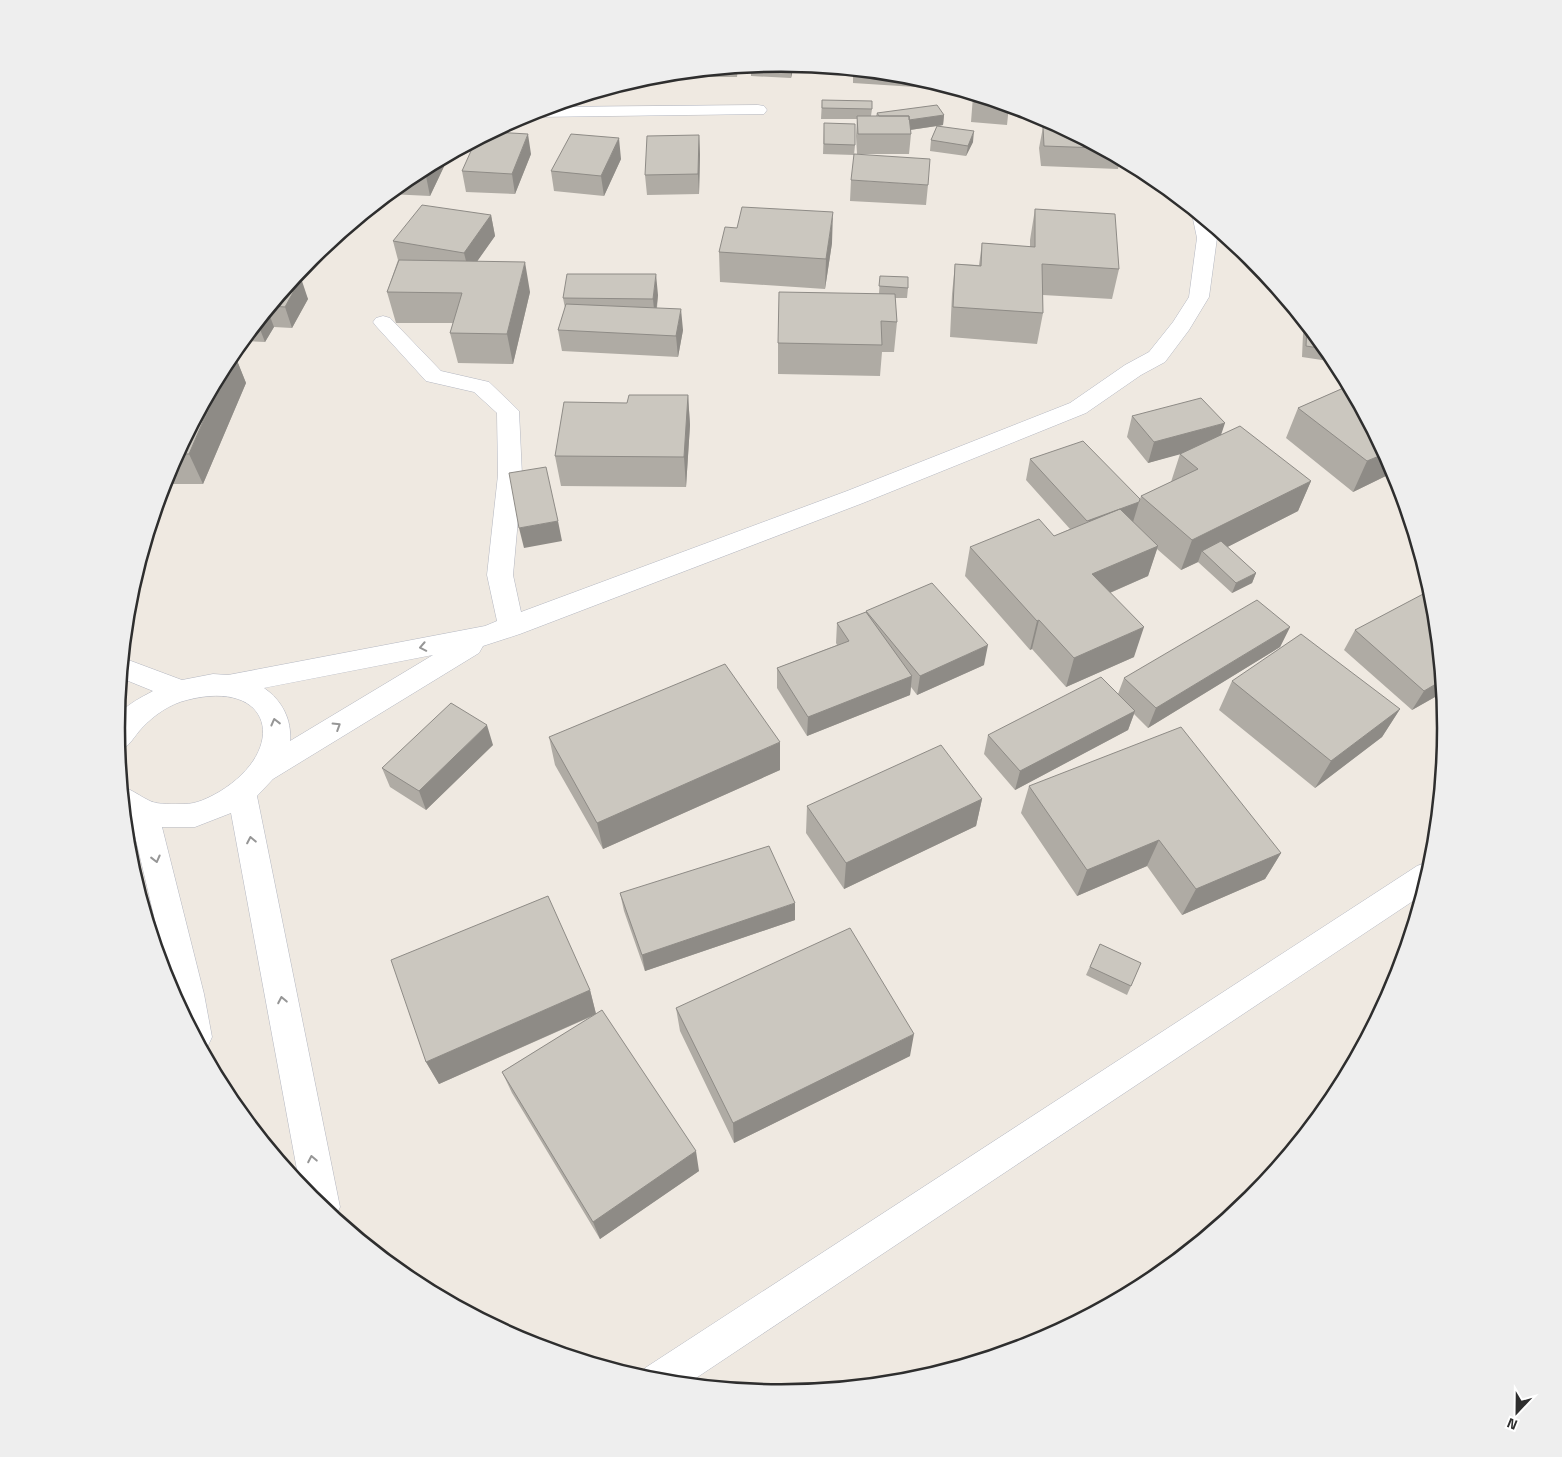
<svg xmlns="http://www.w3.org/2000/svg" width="1562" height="1457" font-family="'Titillium Web',sans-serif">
  <rect width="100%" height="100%" fill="#efe9e1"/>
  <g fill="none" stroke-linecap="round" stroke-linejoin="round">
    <g stroke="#b4b7c1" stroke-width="1">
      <path id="minor" d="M758,105L764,106L767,110L764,114L535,117L528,114L552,107Z
        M1196,215L1215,229L1217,238L1209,297L1189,330L1165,362L1141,375L1086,413L863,503L520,634L483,646L479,653L273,779L257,796L340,1207L335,1218L311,1198L300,1186L231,813L195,827H162L204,994L212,1037L207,1048L203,1050L172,992L131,819L125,815L123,787C133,790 141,797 150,801C159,805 174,804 184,804C197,804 208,798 219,792C290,749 272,678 187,700C170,704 154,715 142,728C134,736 130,747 118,751C118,742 113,727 117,718C123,706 142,697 153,691L121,678L123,658L182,680L213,674L228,675L485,626L497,621L487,575L498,475L497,413L474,392L426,381L376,326L373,322L376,318L383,316L390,318L441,371L489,382L519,411L522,475L513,575L521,612L847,491L1070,403L1125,365L1149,352L1173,322L1189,297L1197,238L1193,219ZM433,655L290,741C292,720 282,700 264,688Z
        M1428,862L1431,863L1422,895L687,1384L651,1380L641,1377L645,1368L1417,866Z"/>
    </g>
    <use href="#minor" fill="#fff" fill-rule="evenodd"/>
  </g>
  <path fill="#afaba4" d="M781,64L794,65L791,78L751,76V67Z
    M738,68L737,77H702L701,72Z
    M853,71L911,77L932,83L931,88L853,83Z
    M623,85L621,90L610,89Z
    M973,96L1009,106L1007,125L971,122Z
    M822,100L872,109L871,116H876L877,113L944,115L943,125L939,126L973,142L966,156L930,151L931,140L937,126L910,130L911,134L909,154H857L856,136L857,119H821Z
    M824,123L855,145L854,155L823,154Z
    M1043,127L1061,128L1120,160L1118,169L1041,166L1039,148Z
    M699,135L700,155L699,194L647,195L645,175Z
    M531,154L515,194L466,192L462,171Z
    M449,156L430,196L389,194L412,176Z
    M621,159L604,196L554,191L551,171Z
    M851,180L928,185L926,205L850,201Z
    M1035,209L1119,269L1112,299L1043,295V313L1037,344L950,337L952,294L955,264L979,265L982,243L1030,247V240Z
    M491,215L495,236L477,261L530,292L513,364L458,363L450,333L453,323H396L387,292L398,260L393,241Z
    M737,228L832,243L825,289L720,282L719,252Z
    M880,276L908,288L907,298H895L897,322L894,352H882L880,376L778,374V343L879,294Z
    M295,277L308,299L292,328L274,327L265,342L243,341Z
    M658,295L657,308L683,330L678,357L562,351L558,330L565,308L563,298Z
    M1306,326L1334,359L1335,362L1302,357L1303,334Z
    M234,353L246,383L203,484H164L167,474L228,359Z
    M1348,386L1394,472L1353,492L1286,438L1298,408Z
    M688,395L690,425L686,487L561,486L555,456L627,403Z
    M1132,416L1221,435L1311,481L1298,511L1227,547L1256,573L1252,583L1232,593L1198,562L1181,570L1157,549L1148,576L1110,593L1134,657L1066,687L1032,649L1030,650L965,576L970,547L1054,536L1070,529L1026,480L1030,459L1140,499L1141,496L1171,482L1180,454L1182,453L1148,463L1127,437Z
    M1433,599L1442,693L1412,710L1344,650L1355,630Z
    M866,611L984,665L917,695L911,687L910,695L807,736L777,688V668L837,645L836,643L837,623L866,613Z
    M1290,627L1280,647L1148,728L1134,714L1128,730L1015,790L984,754L988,735L1118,694L1124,678Z
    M1232,681L1400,709L1382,737L1315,788L1219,710Z
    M549,737L780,770L603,849L555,765Z
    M493,745L426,810L390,787L382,768Z
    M1029,786L1281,853L1265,879L1182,915L1147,866L1077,896L1021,813Z
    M982,799L976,826L844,889L806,833L807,806Z
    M620,893L795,920L645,971L624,911Z
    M1100,944L1141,963L1127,995L1086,975Z
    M590,990L596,1014L699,1171L600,1239L512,1093L502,1072L595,1015L439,1084L426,1062Z
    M676,1008L910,1056L734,1143L680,1031Z"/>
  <path fill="#8e8b86" d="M791,65H794L791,78Z
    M944,115L943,125L883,134L884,124Z
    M974,131L973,142L966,156L968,146Z
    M528,134L531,154L515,194L512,174Z
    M699,135L700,155L699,194L698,174Z
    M619,138L621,159L604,196L601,176Z
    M449,156L430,196L426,176L430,166Z
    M833,212L832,243L825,289L826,259Z
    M491,215L495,236L469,273L464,253Z
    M525,262L530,292L513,364L507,334Z
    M656,274L658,295L655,320L653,299Z
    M301,278L308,299L292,328L285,307Z
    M681,309L683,330L678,357L676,336Z
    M268,311L274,327L265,342L258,324Z
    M234,353L246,383L203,484L189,454Z
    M688,395L690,425L686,487L684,457Z
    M1225,423L1218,444L1148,463L1154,442Z
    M1384,454L1394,472L1353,492L1367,461Z
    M1311,481L1298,511L1208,557L1202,551L1198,562L1181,570L1192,540Z
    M1139,502L1133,522L1087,521Z
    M558,521L562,541L524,548L519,528Z
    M1158,546L1148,576L1084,604L1092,574Z
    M1256,573L1252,583L1232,593L1236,583Z
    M1039,620L1032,649L1030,650L1037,621Z
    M1144,627L1134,657L1066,687L1074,658Z
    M1290,627L1280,647L1148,728L1156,708Z
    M988,645L984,665L917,695L920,676Z
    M912,676L910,695L807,736L808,717Z
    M1441,681L1442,693L1412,710L1424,691Z
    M1400,709L1382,737L1315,788L1331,761Z
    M1135,711L1128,730L1015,790L1020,771Z
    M487,725L493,745L426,810L419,791Z
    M780,742V770L603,849L597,823Z
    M982,799L976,826L844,889L846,863Z
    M1159,840L1147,866L1077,896L1087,870Z
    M1281,853L1265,879L1182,915L1196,889Z
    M795,903V920L645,971L642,955Z
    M590,990L596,1014L439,1084L426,1062Z
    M914,1034L910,1056L734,1143L733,1123Z
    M696,1151L699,1171L600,1239L593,1222Z"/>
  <path fill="#cbc7bf" stroke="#8e8b86" d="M974,96L1002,104L974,102Z
    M822,100L872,101V109L822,108Z
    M937,105L944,115L909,120V116H879L877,113Z
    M857,116H909L911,134H858Z
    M824,123L855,124V145L824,144Z
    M937,126L974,131L968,146L931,140Z
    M1043,127L1061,128L1099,148L1044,146Z
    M494,132L528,134L512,174L462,171L475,142Z
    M571,134L619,138L601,176L551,171Z
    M699,135L698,174L645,175L647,136Z
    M854,154L930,159L928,185L851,180Z
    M430,166L426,176L413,175Z
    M422,205L491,215L464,253L393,241Z
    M742,207L833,212L826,259L719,252L725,227L737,228Z
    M1035,209L1115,214L1119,269L1042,264L1043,313L953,307L955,264L981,266L982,243L1035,247Z
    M399,260L525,262L507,334L450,333L462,293L387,292Z
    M567,274H656L653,299L563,298Z
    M880,276L908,277V288L879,286Z
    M295,277L301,278L285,307L272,306Z
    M779,292L895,294L897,322L881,321L882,345L778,343Z
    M566,304L681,309L676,336L558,330Z
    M1307,326L1325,349L1306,346Z
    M232,354L189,454H178L228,359Z
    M1348,386L1384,454L1367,461L1298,408Z
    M629,395H688L684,457L555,456L564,402L627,403Z
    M1201,398L1225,423L1154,442L1132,416Z
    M1240,426L1311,481L1192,540L1141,496L1198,469L1180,454Z
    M1083,441L1140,499L1139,502L1087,521L1030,459Z
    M546,467L558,521L519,528L509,473Z
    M1120,509L1158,546L1092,574L1144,627L1074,658L1039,620L1037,621L970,547L1039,519L1054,536Z
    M1221,541L1256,573L1236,583L1202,551Z
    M932,583L988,645L920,676L866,611Z
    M1425,593L1433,599L1441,681L1424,691L1355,630Z
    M1257,600L1290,627L1156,708L1124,678Z
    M866,612L912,676L808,717L777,668L849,641L837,623Z
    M1301,634L1400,709L1331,761L1232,681Z
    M725,664L780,742L597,823L549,737Z
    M1101,677L1135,711L1020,771L988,735Z
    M451,703L487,725L419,791L382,768Z
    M1181,727L1281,853L1196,889L1159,840L1087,870L1029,786Z
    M941,745L982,799L846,863L807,806Z
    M769,846L795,903L642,955L620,893Z
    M548,896L590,990L426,1062L391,960Z
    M850,928L914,1034L733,1123L676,1008Z
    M1100,944L1141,963L1131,986L1090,967Z
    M602,1010L696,1151L593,1222L502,1072Z"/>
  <defs><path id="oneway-chevron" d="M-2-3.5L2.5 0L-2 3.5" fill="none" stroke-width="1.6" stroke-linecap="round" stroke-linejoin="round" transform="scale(1.25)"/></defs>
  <g stroke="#969696">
    <use href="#oneway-chevron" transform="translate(423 647) rotate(169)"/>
    <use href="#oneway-chevron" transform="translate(275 722) rotate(-104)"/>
    <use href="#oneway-chevron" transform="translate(337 726) rotate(-32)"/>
    <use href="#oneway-chevron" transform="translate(251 840) rotate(-101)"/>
    <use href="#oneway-chevron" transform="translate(156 859) rotate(76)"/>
    <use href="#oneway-chevron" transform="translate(282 1000) rotate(-101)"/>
    <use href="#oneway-chevron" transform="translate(312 1159) rotate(-101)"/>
  </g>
  <path d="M0 0H1562V1457H0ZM125 728a656 656 0 1 1 1312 0a656 656 0 1 1-1312 0Z" fill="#eee" fill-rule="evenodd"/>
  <path fill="none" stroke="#2e2e2e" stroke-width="2.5" d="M125 728a656 656 0 1 1 1312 0a656 656 0 1 1-1312 0Z"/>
  <g transform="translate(1517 1412) rotate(202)" stroke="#ffffff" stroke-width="4" paint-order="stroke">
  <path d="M0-4L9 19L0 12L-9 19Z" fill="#2e2e2e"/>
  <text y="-8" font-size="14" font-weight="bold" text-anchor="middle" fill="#2e2e2e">N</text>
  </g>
</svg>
